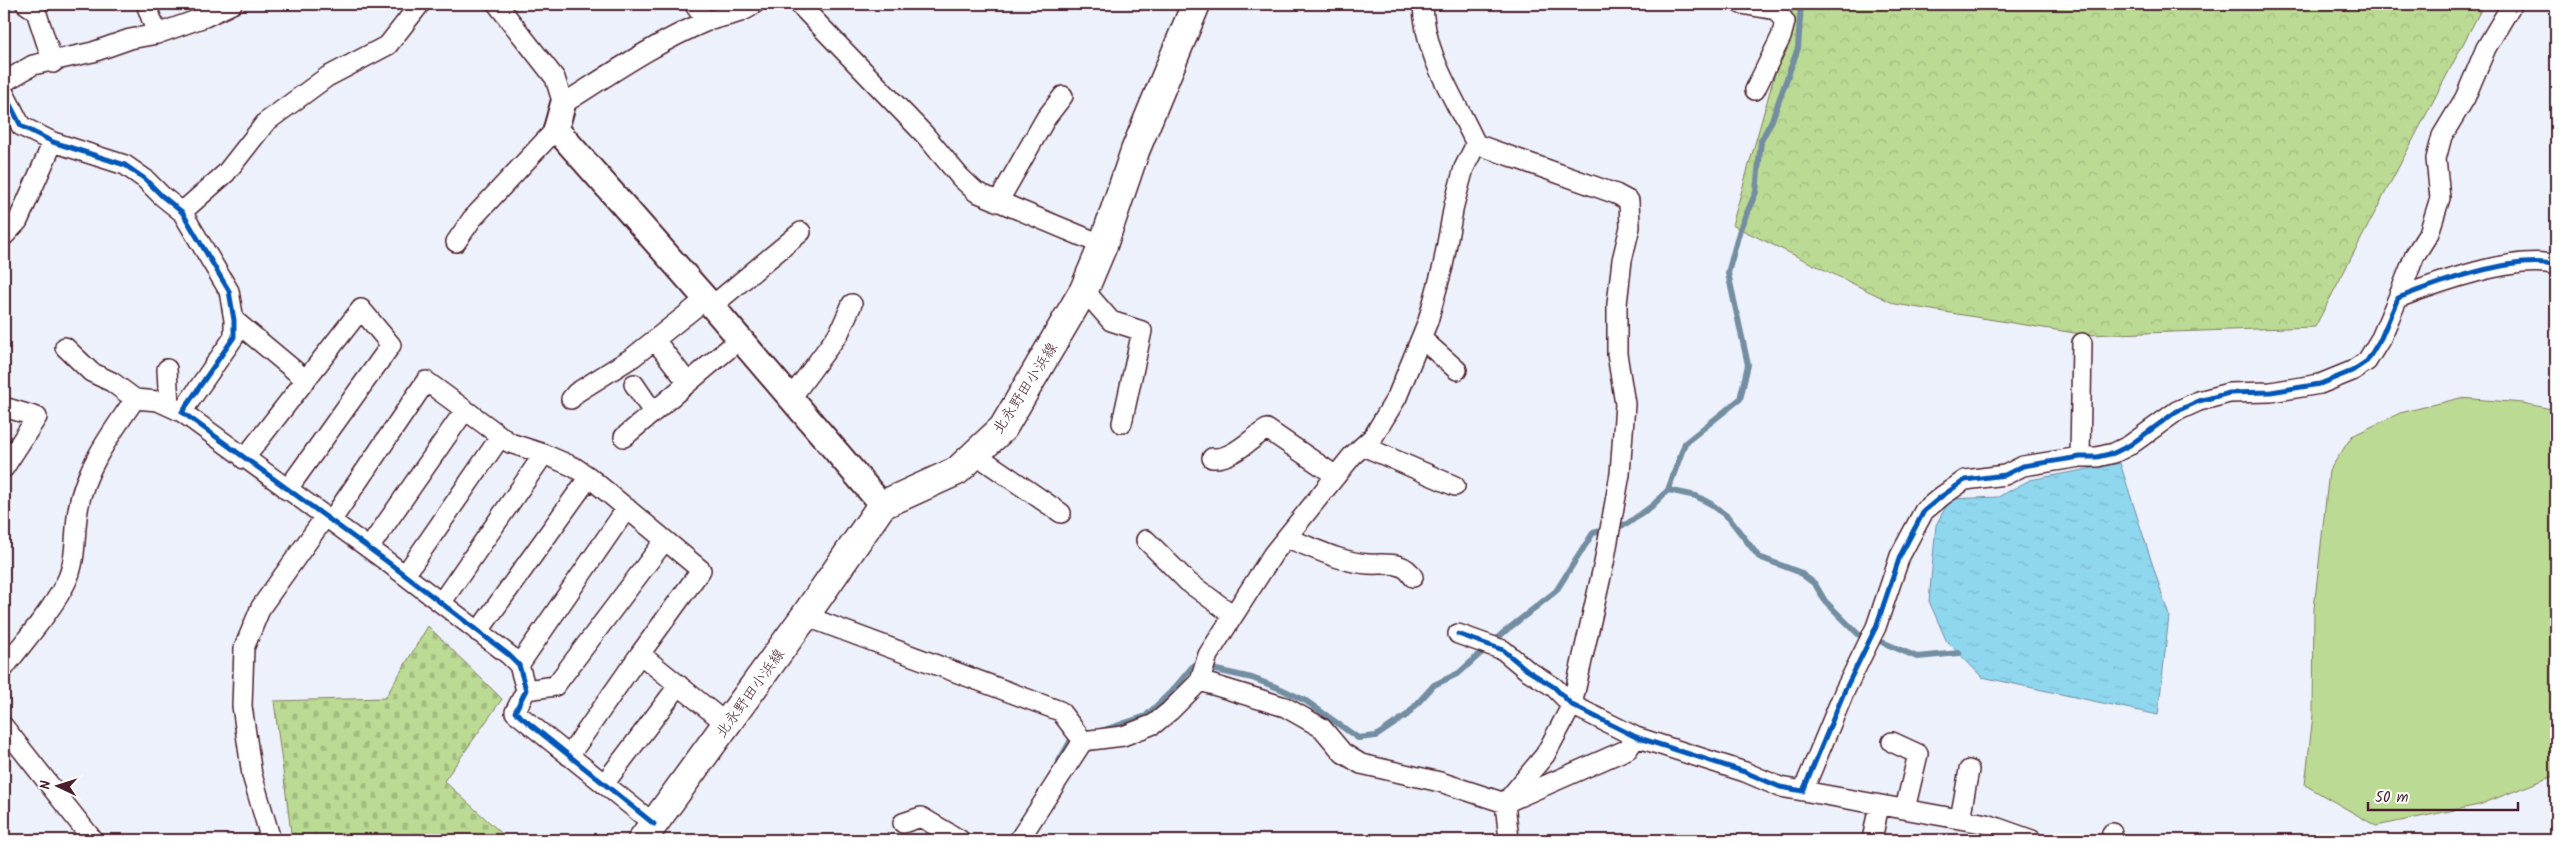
<svg xmlns="http://www.w3.org/2000/svg" width="2560" height="844" font-family="Kalam,'Klee One',sans-serif">
  <defs>
    <pattern id="forest-crowns" width="20" height="18" patternUnits="userSpaceOnUse" patternTransform="scale(1.25)"><rect width="20" height="18" fill="#bbda93"/><path d="M2 6a3 3 0 1 1 6 0M12 15a3 3 0 1 1 6 0" fill="none" stroke="#a2bb7f"/></pattern>
    <pattern id="cemetery-stones" width="16" height="16" patternUnits="userSpaceOnUse" patternTransform="scale(1.25)"><rect width="16" height="16" fill="#bbda93"/><path d="M2 7V4a2 2 0 0 1 4 0v3zM10 15v-3a2 2 0 0 1 4 0v3z" fill="#a2bb7f"/></pattern>
    <pattern id="water-ripples" width="26" height="14" patternUnits="userSpaceOnUse" patternTransform="scale(1.25)"><rect width="26" height="14" fill="#8ed7ef"/><path d="M2 4q2-2 4 0t4 0M15 11q2-2 4 0t4 0" fill="none" stroke="#7cb8cd"/></pattern>
  </defs>
  <rect width="100%" height="100%" fill="#edf1fc"/>
  <filter id="ink" filterUnits="userSpaceOnUse"><feTurbulence type="fractalNoise" baseFrequency=".02" numOctaves="2"/><feDisplacementMap in="SourceGraphic" scale="10" xChannelSelector="R" yChannelSelector="G"/><feConvolveMatrix kernelMatrix="1 2 1 2 8 2 1 2 1" color-interpolation-filters="sRGB"/></filter>
  <g filter="url(#ink)">
    <path fill="url(#forest-crowns)" stroke="#827c5f" d="M1790,4H2484L2315,327L2087,335L1895,304L1732,225L1792,13Z"/>
    <path fill="url(#cemetery-stones)" stroke="#827c5f" d="M428,626L502,699L444,781L509,840H292L274,701L385,698Z"/>
    <path fill="#bbda93" stroke="#827c5f" d="M2460,398L2523,403L2556,410V775L2479,805L2376,826L2305,785L2313,715L2314,609L2329,471L2352,436L2400,413Z"/>
    <path fill="url(#water-ripples)" stroke="#738da1" d="M2120,463L2169,616L2158,715L1982,677L1946,640L1929,601L1936,525L1950,499L1998,497L2030,480Z"/>
    <g fill="none" stroke-linecap="round" stroke-linejoin="round">
      <path stroke="#738da1" stroke-width="6" d="M1668,490L1696,496L1711,504L1728,517L1759,557L1799,572L1815,584L1825,601L1859,635
        M1882,642L1917,657L1959,653
        M1101,731L1146,716L1173,690L1194,665L1252,678L1281,689L1306,701L1358,738L1376,736L1407,715L1434,685L1459,673L1503,633L1556,591L1593,533L1627,524L1652,506L1668,490L1685,443L1740,399L1748,365L1728,273L1740,229L1756,192L1761,141L1772,120L1798,48L1801,4
        M1059,761L1071,740L1077,739"/>
      <g stroke="#4a1f2b" stroke-width="22">
        <path id="minor" d="M26,4L36,11L53,63
          M146,4L157,34
          M497,4L555,78L563,104C609,75 655,43 705,22C722,15 740,16 754,4
          M694,4L706,21
          M799,4L925,135L960,177L976,192L1103,245
          M1423,4C1424,56 1455,98 1476,144L1616,194L1629,201L1630,227L1622,260L1617,304V354L1625,404L1620,474L1604,563L1572,705L1545,755L1505,803L1509,840
          M1741,4L1776,10L1785,22L1781,37L1755,90
          M4,82L33,65L93,52L130,39L157,34L205,17L232,4
          M4,93L21,126L53,142L125,165L145,179L162,196L182,212L229,291L234,320V337L182,412L385,560L509,655L519,665L526,690L515,712L654,824
          M998,202L1046,118L1063,96
          M182,212L226,173L266,122L327,77L388,45L420,4
          M4,236L18,221L53,142
          M456,242L472,219L556,129
          M1084,290L1111,321L1142,331L1122,423
          M2398,298L2415,255L2429,233L2440,198L2436,159L2442,136L2465,98L2486,48L2512,4
          M712,306L801,232
          M234,320L306,380
          M1421,338L1457,370
          M655,340L688,383
          M65,347L91,372L112,382L135,399
          M167,369L169,406
          M634,384L653,412
          M791,398L839,333L852,304
          M571,399L576,393L633,357L706,299
          M4,407L37,417L4,468
          M624,437L740,339
          M1363,446L1455,486
          M975,454L1061,513
          M2080,457L2082,343
          M1212,458C1232,460 1251,438 1267,429L1336,476
          M244,459L361,309L391,345L287,490
          M331,521L426,381L510,443L544,454
          M1287,538C1314,548 1340,562 1368,564C1386,565 1403,560 1413,577
          M1146,540L1188,582L1233,615
          M369,548L465,410
          M405,575L501,436
          M441,603L544,454L574,467L589,477
          M805,616L1060,711L1083,741
          M478,632L589,477L701,570L640,654L728,725
          M1458,634L1503,650L1527,670L1554,687L1572,705L1636,737L1745,772L1780,787L1803,791L1845,690L1876,627L1900,556L1924,511L1942,496L1965,480L2005,475L2023,466L2080,457H2097L2114,453L2130,445L2177,411L2199,401L2229,393L2271,392L2320,384L2352,371L2367,361L2381,338L2398,298C2436,283 2517,254 2556,265
          M519,665L627,508
          M4,668C24,641 54,609 68,578C77,556 74,533 78,510C84,470 112,432 135,399L158,401L182,412
          M1200,681L1285,707L1322,728L1343,753L1361,764L1440,782L1505,803L1628,749L1636,737
          M526,690L555,686L665,540
          M4,727L93,840
          M1892,742L1918,754L1905,809
          M569,756L640,654
          M604,784L679,685
          M1803,791L1987,824L2032,840
          M1960,819L1969,770
          M903,823L921,817L960,840
          M271,840L252,775L242,706L244,648L261,607L325,517
          M1019,840L1083,741L1123,736L1154,724L1170,711L1200,681L1208,655L1273,554L1352,456L1373,437L1397,397L1428,321L1443,266L1454,205L1464,168L1476,144
          M1872,840L1879,805
          M2111,840L2112,833"/>
      </g>
      <g stroke="#4a1f2b" stroke-width="28">
        <path id="tertiary" d="M563,104L556,129L706,299L882,505"/>
      </g>
      <g stroke="#4a1f2b" stroke-width="31">
        <path id="secondary" d="M642,840L805,616L882,505L957,471L1003,428L1084,290L1103,245L1135,151L1196,4"/>
      </g>
      <use href="#minor" stroke="#fff" stroke-width="19"/>
      <use href="#tertiary" stroke="#fff" stroke-width="24"/>
      <use href="#secondary" stroke="#fff" stroke-width="28"/>
      <g stroke="#fff" stroke-width="8">
        <path id="cycleway" d="M4,93L21,126L53,142L125,165L145,179L162,196L182,212L229,291L234,320V337L182,412L385,560L509,655L519,665L526,690L515,712L654,824
          M1458,634L1503,650L1527,670L1554,687L1572,705L1636,737L1745,772L1780,787L1803,791L1845,690L1876,627L1900,556L1924,511L1942,496L1965,480L2005,475L2023,466L2080,457H2097L2114,453L2130,445L2177,411L2199,401L2229,393L2271,392L2320,384L2352,371L2367,361L2381,338L2398,298C2436,283 2517,254 2556,265"/>
      </g>
      <use href="#cycleway" stroke="#0057b8" stroke-width="5"/>
    </g>
  </g>
  <g text-anchor="middle" stroke-width="4.5" stroke-linejoin="round" paint-order="stroke">
    <g font-size="15" fill="#4a1f2b" stroke="#fff">
      <text transform="translate(1025 388) rotate(-57)" y="5">北永野田小浜線</text>
      <text transform="translate(750 693) rotate(-54)" y="5">北永野田小浜線</text>
    </g>
  </g>
  <rect width="2560" height="844" fill="none" stroke="#fff" stroke-width="20"/>
  <rect x="10" y="10" width="2540" height="824" fill="none" stroke="#4a1f2b" stroke-width="2" filter="url(#ink)"/>
  <g transform="translate(58 786) rotate(274)" stroke="#ffffff" stroke-width="4" paint-order="stroke">
  <path d="M0-4L9 19L0 12L-9 19Z" fill="#4a1f2b"/>
  <text y="-8" font-size="14" font-weight="bold" text-anchor="middle" fill="#4a1f2b">N</text>
  </g>
  <path d="M2368 802v8h150v-8" fill="none" stroke="#4a1f2b" stroke-width="2.5"/>
  <text x="2375" y="802" font-size="15" fill="#4a1f2b" stroke="#ffffff" stroke-width="4" paint-order="stroke">50 m</text>
</svg>
